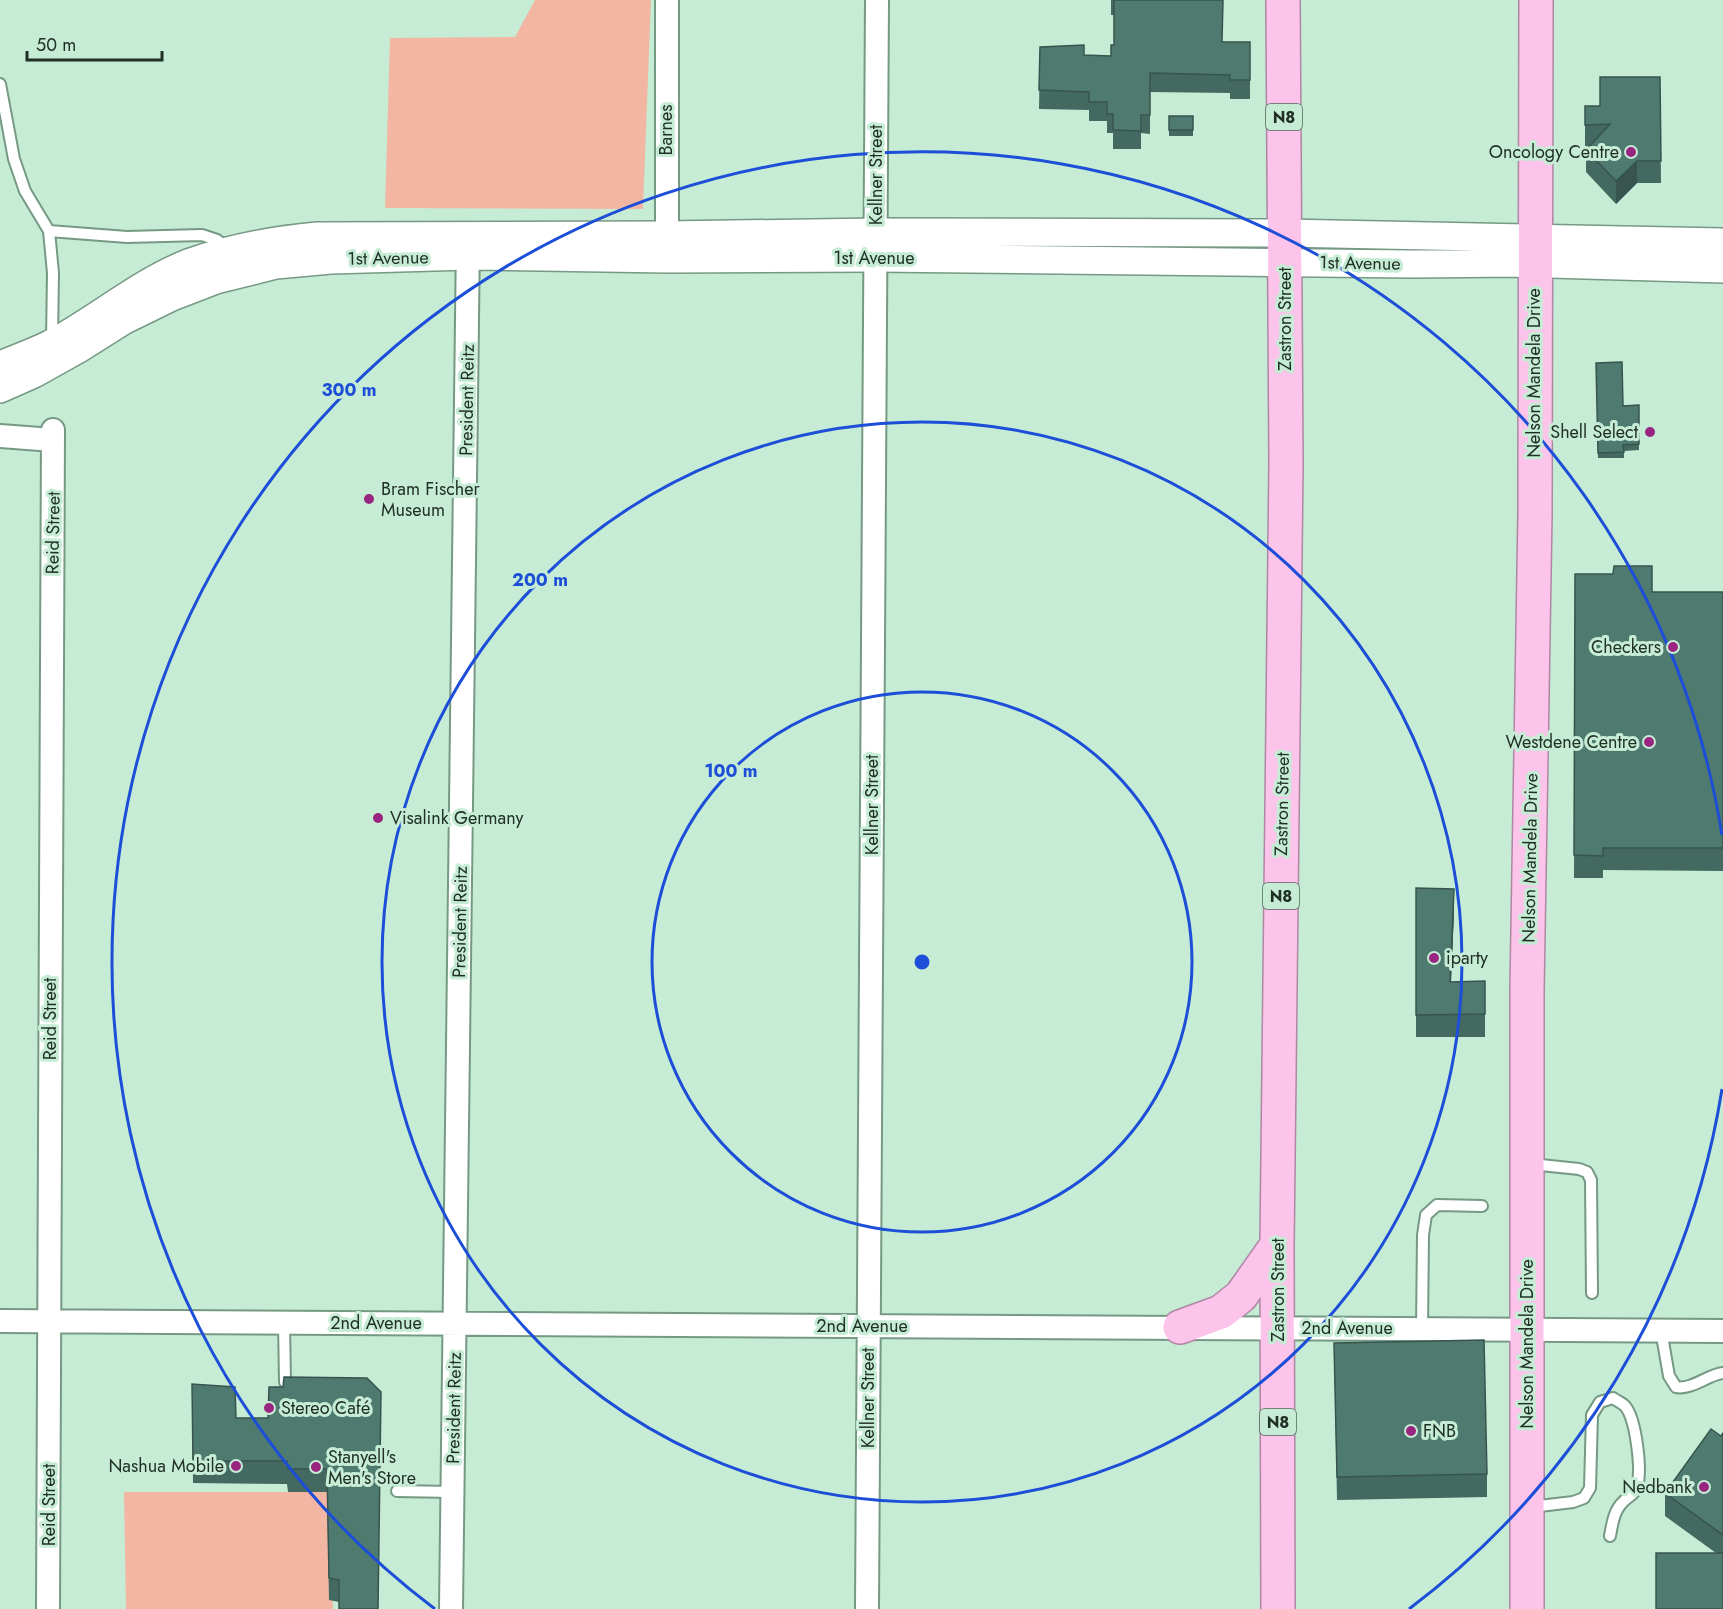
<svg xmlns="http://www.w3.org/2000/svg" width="1723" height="1609" font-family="Jost,sans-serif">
  <rect width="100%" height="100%" fill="#c6ecd5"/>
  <path fill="#f3b6a2" d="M535,0H651L643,209L385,208L390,38L515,37Z
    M124,1492H327L333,1609H126Z"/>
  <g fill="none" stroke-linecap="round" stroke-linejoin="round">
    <g stroke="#769984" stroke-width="14">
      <path id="service" d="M0,84L14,159L25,191L49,231L53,273L52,340
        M49,231L127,237L202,235L217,240L227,248
        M1531,1164L1579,1169L1587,1172L1591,1180L1592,1293
        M284,1322L285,1382
        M1422,1329L1423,1235L1426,1215L1437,1205L1482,1206
        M1661,1330L1669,1376L1676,1387C1692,1390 1707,1375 1723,1373
        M397,1491L453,1492
        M1531,1507L1573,1502L1584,1498L1590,1488L1592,1415L1600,1402L1613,1398C1617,1401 1622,1403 1625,1406C1636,1419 1643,1473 1636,1489C1634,1495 1627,1497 1623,1502C1614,1510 1612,1525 1610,1536"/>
    </g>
    <g stroke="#769984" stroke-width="26">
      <path id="minor" d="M667,252V0
        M0,436L53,440
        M0,1321L1723,1331
        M48,1609L53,430
        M451,1609L468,239
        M867,1609L877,0"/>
    </g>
    <g stroke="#769984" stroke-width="30">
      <path id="tertiary" d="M0,365C17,358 34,352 50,344C97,319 138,283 188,263C230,248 273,240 317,236L666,235L876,232L1285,233L1723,242
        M0,389L34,374L77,350L123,321L172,297L216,280L276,265L331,260L469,256L667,259L876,258L1413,264L1517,263L1723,269"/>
    </g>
    <g stroke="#af86a3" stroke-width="36">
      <path id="trunk" d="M1180,1327L1221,1312L1241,1296L1277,1245
        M1278,1609L1277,1245L1286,464L1283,0
        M1527,1609V991L1535,513L1536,0"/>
    </g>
    <use href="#service" stroke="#fff" stroke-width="10"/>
    <use href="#minor" stroke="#fff" stroke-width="22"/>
    <use href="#tertiary" stroke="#fff" stroke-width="27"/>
    <use href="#trunk" stroke="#fcc3eb" stroke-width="33"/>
  </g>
  <path fill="#446960" d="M1111,0H1223L1222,42H1250V99H1230V93L1150,92V134L1141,133V149H1113V133H1107V121H1089V110L1039,109L1040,47L1084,55L1111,56L1114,45V15H1111Z
    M1660,77L1661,183H1637L1616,204L1586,172V150L1588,148H1585V106H1600Z
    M1169,116H1193V136H1169Z
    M1596,363L1623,406L1639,405V450L1624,451V458H1598Z
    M1575,574L1652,592H1723V871L1603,870V878H1574Z
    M1416,888L1454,912L1451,982L1485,981V1037H1416Z
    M1334,1343L1487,1474V1497L1337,1500Z
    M367,1378L339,1602L329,1600L327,1492H288L287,1484L193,1483L192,1407L236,1418H268L283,1387Z
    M1723,1433V1609L1716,1553L1665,1516V1493Z"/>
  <path fill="#37554e" d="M1637,161V183L1616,204V181Z
    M1454,889V912L1450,1004V982Z"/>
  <path fill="#4f7a70" stroke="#37554e" stroke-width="1.5" d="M1114,0H1223L1222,42H1250V80H1230V75L1150,73V115H1141V131L1113,130V114H1107V102H1089V92L1039,90L1040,47L1084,45V55L1111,56V45H1114Z
    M1600,77H1660L1661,161H1637L1616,181L1586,150L1610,124L1585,125V106H1600Z
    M1169,116H1193V130H1169Z
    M1622,362L1623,406L1639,405V444L1623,445L1624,452L1598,453L1596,363Z
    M1614,566H1652V592H1723V848H1603V856L1574,855L1575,574H1613Z
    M1416,888L1454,889L1450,982L1485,981V1014L1416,1015Z
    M1484,1340L1487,1474L1337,1477L1334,1343Z
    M284,1377L367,1378L381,1392L378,1609H339V1580L329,1578L327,1469H288L287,1461H193L192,1384L235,1387L236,1418H268L269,1387H283Z
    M1711,1429L1721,1436L1723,1433V1535L1665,1493Z
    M1656,1553H1723V1609H1656Z"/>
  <g fill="none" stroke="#1d4ed8" stroke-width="3">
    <circle cx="922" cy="962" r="270"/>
    <circle cx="922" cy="962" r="540"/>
    <path d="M1722 1089A810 810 0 0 1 1409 1609M435 1609A810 810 0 1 1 1722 835"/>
  </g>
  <g fill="#9a2581" stroke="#c6ecd5" stroke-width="2">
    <circle cx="1631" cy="152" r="6"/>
    <circle cx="1650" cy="432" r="6"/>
    <circle cx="369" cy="499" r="6"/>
    <circle cx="1673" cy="647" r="6"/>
    <circle cx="1649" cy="742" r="6"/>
    <circle cx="378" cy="818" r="6"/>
    <circle cx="1434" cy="958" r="6"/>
    <circle cx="269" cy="1408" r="6"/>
    <circle cx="1411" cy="1431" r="6"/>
    <circle cx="236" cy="1466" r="6"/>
    <circle cx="316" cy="1467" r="6"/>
    <circle cx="1704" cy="1487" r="6"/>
  </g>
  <g text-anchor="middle" stroke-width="6" stroke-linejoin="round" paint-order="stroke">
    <g fill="#c6ecd5" stroke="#52685b" stroke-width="1.5">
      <rect x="1266" y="104" width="36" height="26" rx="4.5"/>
      <rect x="1263" y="883" width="36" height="26" rx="4.5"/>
      <rect x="1260" y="1409" width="36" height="26" rx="4.5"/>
    </g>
    <g font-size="16" font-weight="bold" fill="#213027">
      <text x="1284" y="123">N8</text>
      <text x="1281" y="902">N8</text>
      <text x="1278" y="1428">N8</text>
    </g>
    <g font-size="18" fill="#213027" stroke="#c6ecd5">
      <text transform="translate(666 130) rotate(-90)" y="6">Barnes</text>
      <text transform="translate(876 175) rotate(-90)" y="6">Kellner Street</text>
      <text transform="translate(388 258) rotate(-1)" y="6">1st Avenue</text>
      <text x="874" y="264">1st Avenue</text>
      <text transform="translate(1360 263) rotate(1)" y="6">1st Avenue</text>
      <text transform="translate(1285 319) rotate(-90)" y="6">Zastron Street</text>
      <text transform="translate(1534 373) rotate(-90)" y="6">Nelson Mandela Drive</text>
      <text transform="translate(467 400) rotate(-89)" y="6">President Reitz</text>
      <text transform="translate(53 533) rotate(-89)" y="6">Reid Street</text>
      <text transform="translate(1282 804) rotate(-89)" y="6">Zastron Street</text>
      <text transform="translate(872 805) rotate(-90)" y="6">Kellner Street</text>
      <text transform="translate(1530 858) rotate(-89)" y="6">Nelson Mandela Drive</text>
      <text transform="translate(460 922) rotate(-89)" y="6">President Reitz</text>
      <text transform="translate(50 1019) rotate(-90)" y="6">Reid Street</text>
      <text transform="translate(1278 1290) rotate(-90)" y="6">Zastron Street</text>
      <text x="376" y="1329">2nd Avenue</text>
      <text x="862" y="1332">2nd Avenue</text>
      <text x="1347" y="1334">2nd Avenue</text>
      <text transform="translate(1527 1344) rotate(-90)" y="6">Nelson Mandela Drive</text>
      <text transform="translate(868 1398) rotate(-90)" y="6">Kellner Street</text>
      <text transform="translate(454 1408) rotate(-89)" y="6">President Reitz</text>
      <text transform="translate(49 1505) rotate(-90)" y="6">Reid Street</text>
    </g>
    <g font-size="18" fill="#213027" stroke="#c6ecd5" text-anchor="end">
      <text x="1619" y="158">Oncology Centre</text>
      <text x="1638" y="438">Shell Select</text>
      <text x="381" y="495" text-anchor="start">Bram Fischer<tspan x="381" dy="21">Museum</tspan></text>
      <text x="1661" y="653">Checkers</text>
      <text x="1637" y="748">Westdene Centre</text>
      <text x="390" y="824" text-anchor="start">Visalink Germany</text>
      <text x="1446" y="964" text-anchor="start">iparty</text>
      <text x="281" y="1414" text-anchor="start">Stereo Café</text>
      <text x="1423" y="1437" text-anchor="start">FNB</text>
      <text x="328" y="1463" text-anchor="start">Stanyell's<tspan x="328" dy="21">Men's Store</tspan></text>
      <text x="224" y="1472">Nashua Mobile</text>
      <text x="1692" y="1493">Nedbank</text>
    </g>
  </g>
  <circle cx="922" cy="962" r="9" fill="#1d4ed8" stroke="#c6ecd5" stroke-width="3"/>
  <g font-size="18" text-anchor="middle" font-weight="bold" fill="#1d4ed8" stroke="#c6ecd5" stroke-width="6" stroke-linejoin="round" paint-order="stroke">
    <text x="349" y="396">300 m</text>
    <text x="540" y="586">200 m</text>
    <text x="731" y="777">100 m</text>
  </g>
  <path d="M27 51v9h135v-9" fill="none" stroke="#213027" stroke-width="3"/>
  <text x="36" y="51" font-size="18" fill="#213027" stroke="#c6ecd5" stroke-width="4.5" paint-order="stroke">50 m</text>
</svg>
